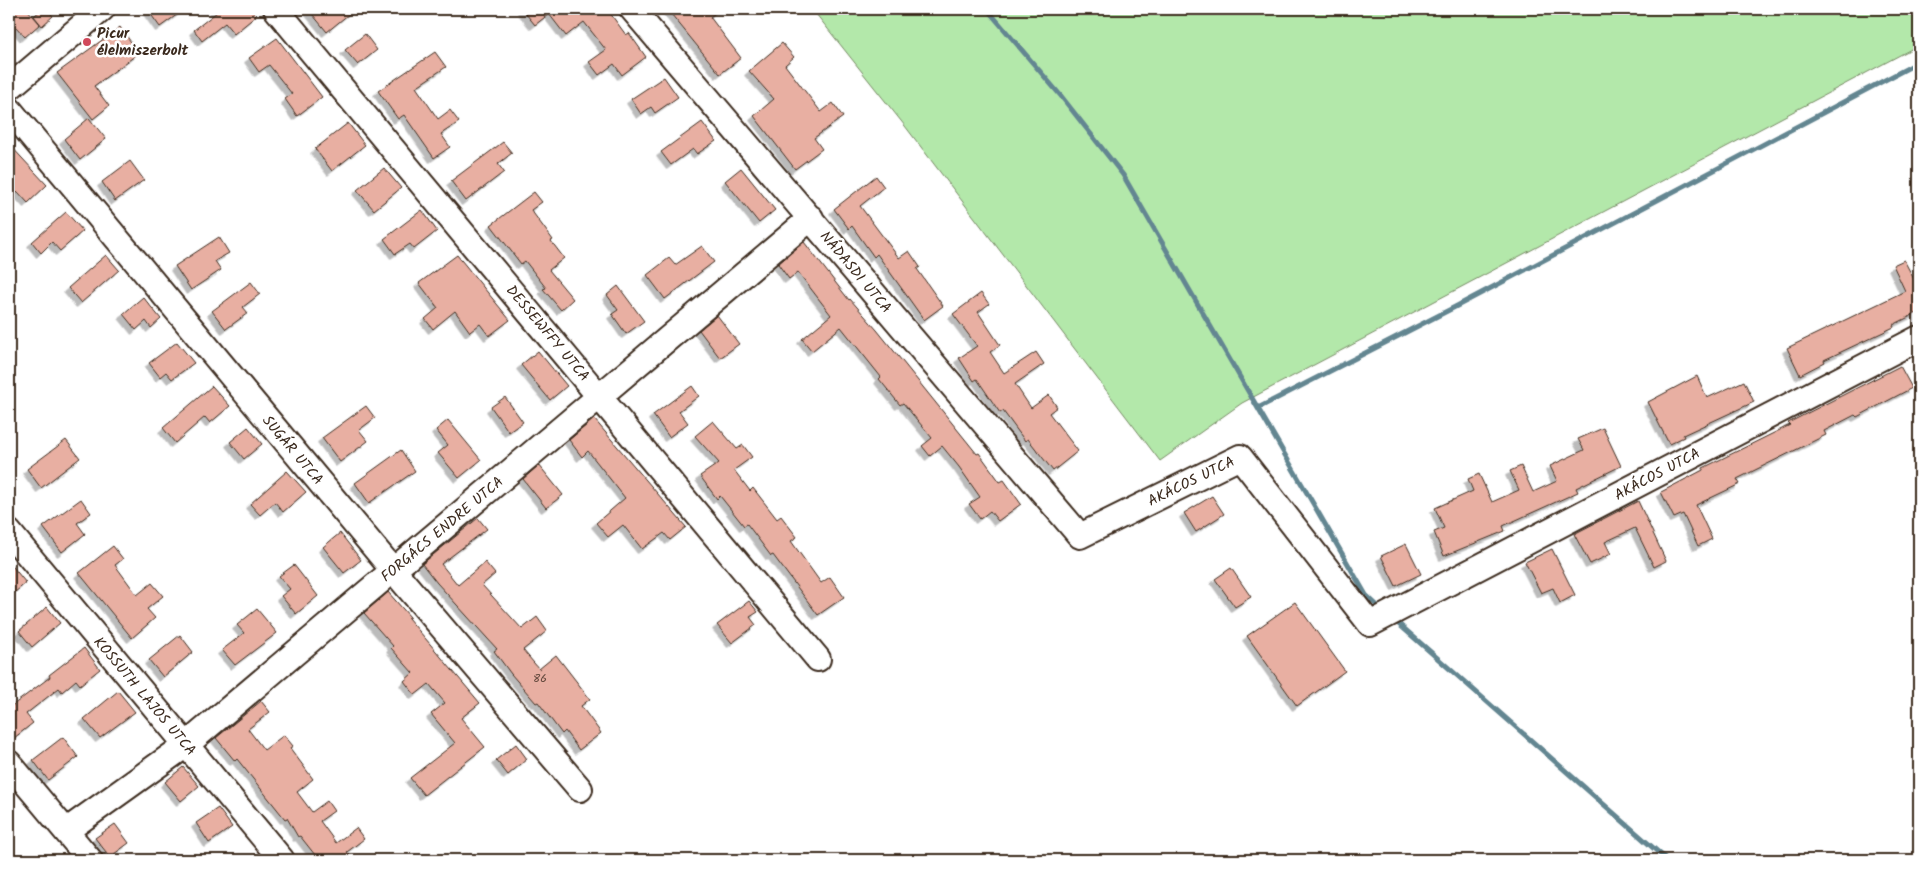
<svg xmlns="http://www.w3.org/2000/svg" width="1928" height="869" font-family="Kalam,sans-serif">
  <defs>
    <filter id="shadow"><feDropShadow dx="-4.5" dy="4.5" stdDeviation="0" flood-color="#0004"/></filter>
  </defs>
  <rect width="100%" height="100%" fill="#fff"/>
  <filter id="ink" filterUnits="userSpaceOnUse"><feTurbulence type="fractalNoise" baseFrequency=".02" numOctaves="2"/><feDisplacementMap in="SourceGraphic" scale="10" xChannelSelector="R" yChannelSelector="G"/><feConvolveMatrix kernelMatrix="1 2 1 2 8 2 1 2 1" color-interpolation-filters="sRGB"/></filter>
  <g filter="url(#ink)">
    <path fill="#b3e8aa" stroke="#778964" d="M812,9H1919V45L1242,403L1160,461L905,126Z"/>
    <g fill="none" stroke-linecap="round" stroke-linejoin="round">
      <path stroke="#638691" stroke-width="5" d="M987,9L1061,96L1123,175L1366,595L1382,610
        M1258,408L1455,307L1919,62
        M1393,619L1667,860"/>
    </g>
    <path fill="#e8afa2" stroke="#3b2a1e" filter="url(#shadow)" d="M9,9H27L40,24L25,37L16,27L9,33Z
      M42,9H47L53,16L42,26L34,16Z
      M147,9H185L160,27Z
      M214,9H251L256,16L234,34L225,23L202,41L194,30L217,12Z
      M308,9H355L327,32Z
      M522,9H607L626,35L629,33L646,57L622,75L614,64L599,75L589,62L606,50L584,22L566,36L549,14L535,25Z
      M667,9H720L710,17L741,58L720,74Z
      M120,27L139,53L94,86L109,106L93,119L57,73Z
      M365,34L377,50L358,65L345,50Z
      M277,38L322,97L297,116L285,99L292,94L269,65L259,72L249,58Z
      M782,43L794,57L785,65L821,112L833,103L843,117L814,138L822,149L795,169L754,116L774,99L749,71Z
      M435,52L446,67L416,87L438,119L450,110L459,122L441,134L450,147L434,158L404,115L398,119L378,91Z
      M664,77L678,97L655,113L651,107L641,114L631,99Z
      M89,118L106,139L80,160L64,139Z
      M702,122L716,141L697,154L693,149L671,165L661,152Z
      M348,123L365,145L332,171L315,149Z
      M503,142L512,153L498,164L504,172L466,201L451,181Z
      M9,144L47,185L28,203L18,192L9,201Z
      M130,161L144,180L115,201L102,182Z
      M384,168L401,188L374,210L357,190Z
      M741,168L775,210L759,223L725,181Z
      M876,176L884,187L860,206L899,258L909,251L920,267L917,269L943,306L924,320L877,254L874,257L852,226L849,229L834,209Z
      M534,192L542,202L531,210L553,240L551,241L564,258L549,270L573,299L561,310L543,289L546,288L525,261L521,264L491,225Z
      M422,210L437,231L414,249L410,244L395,254L384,239Z
      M66,212L83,231L60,251L52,242L41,253L32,242Z
      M219,237L229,253L215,261L221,270L191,290L175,266Z
      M804,242L849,300L850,299L877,330L977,454L979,453L1000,482L1004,480L1021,504L998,521L990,511L980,519L969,504L980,497L959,467L942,446L930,456L922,446L932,438L903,403L900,405L879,379L881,377L841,327L812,351L802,339L831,315L798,272L789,279L778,264Z
      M702,246L714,262L665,299L647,275L669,258L675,265Z
      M106,255L119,270L81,303L68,288Z
      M457,255L510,320L489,336L480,324L470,332L455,311L433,329L425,319L438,308L419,283Z
      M1904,260L1917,285L1919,284V318L1917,313L1893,325L1894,327L1824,360L1825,362L1800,375L1787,348L1905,291L1893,265Z
      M251,282L260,294L243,307L248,313L226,329L212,311Z
      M618,286L644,321L626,334L612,314L618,310L607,295Z
      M981,293L989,304L978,312L1000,345L990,352L1004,373L1036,352L1044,364L1015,384L1031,408L1049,395L1057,407L1049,413L1078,451L1053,471L1028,439L1025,441L1003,411L1000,413L977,379L974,381L959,358L977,346L953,314Z
      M143,297L161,319L151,328L146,321L136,330L123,314Z
      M717,315L739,344L720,358L699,330Z
      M177,342L194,363L172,379L166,372L160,377L149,363Z
      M538,351L567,386L550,400L521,365Z
      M1900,366L1912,388L1857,417L1855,415L1824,431L1826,435L1737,479L1740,484L1696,505L1712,539L1698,546L1683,514L1674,518L1661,492L1703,470V468L1790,425L1788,423Z
      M1697,376L1707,398L1744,381L1754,402L1683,435L1684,437L1669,444L1648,402Z
      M212,386L230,406L210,423L205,417L175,443L163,428Z
      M692,386L699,396L679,411L688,423L669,437L653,415Z
      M505,397L523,422L509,432L491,407Z
      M366,406L375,418L359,430L368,441L340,462L322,438Z
      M594,419L686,527L670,540L664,533L642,549L623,525L608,537L596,523L625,498L588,451L582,457L569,440Z
      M448,420L481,460L459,478L438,453L448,445L436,430Z
      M713,421L737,449L743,445L752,457L734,470L750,491L753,488L777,519L781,516L797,537L791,541L821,583L830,577L844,597L818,615L773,555L771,556L747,524L744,526L720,496L717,499L700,476L719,463L695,436Z
      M248,427L262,444L244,459L230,442Z
      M1603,428L1621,466L1576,488L1578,492L1503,526L1505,531L1444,556L1434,532L1444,528L1435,508L1473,491L1468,479L1479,474L1492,502L1519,490L1510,471L1521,466L1533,492L1557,481L1550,466L1584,450L1578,439Z
      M66,440L80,458L41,488L27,469Z
      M401,450L415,471L369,503L355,483Z
      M539,465L563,495L546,508L523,479Z
      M287,471L306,492L283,512L275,502L260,515L250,504Z
      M1212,496L1224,514L1196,532L1184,513Z
      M81,499L91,513L77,523L85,534L62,552L43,527Z
      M1638,501L1666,561L1654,567L1635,528L1605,542L1611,554L1590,564L1574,534Z
      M478,518L487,529L441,564L458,585L485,562L495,574L482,585L522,629L537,617L547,631L523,650L539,669L556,655L590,699L581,706L601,733L579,750L565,731L562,734L538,702L536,703L511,674L494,651L497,649L437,583L422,564Z
      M340,533L361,560L344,573L323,547Z
      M1406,544L1421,574L1396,586L1381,556Z
      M113,546L123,559L115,565L137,595L152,583L163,596L147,609L155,618L132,638L79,573Z
      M1552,549L1575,595L1560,603L1553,588L1541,593L1525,562Z
      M9,562L26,583L9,597Z
      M294,565L318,596L296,614L281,596L290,589L279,576Z
      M1231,568L1251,597L1235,607L1215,579Z
      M388,592L410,617L408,618L480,703L461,718L485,747L424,795L410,778L455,743L431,714L445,703L429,684L415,695L404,681L413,673L391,648L393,646L364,613Z
      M749,601L758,612L750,617L756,625L732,643L717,625Z
      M1295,602L1345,671L1297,706L1247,636Z
      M47,607L60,623L32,647L19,631Z
      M257,609L277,633L235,665L222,650L244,633L237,625Z
      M180,635L193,652L163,677L149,660Z
      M84,648L100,669L80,685L76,680L62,692L59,688L26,714L33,723L9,742V708L50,677L49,675Z
      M118,691L135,712L100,738L84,719Z
      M261,701L270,712L248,729L264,750L284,735L293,746L290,748L313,779L297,792L312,812L327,801L334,811L320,821L336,843L356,828L364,839L347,852L354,860H319L300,836L298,837L287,818L285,819L237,759L235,761L216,738Z
      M63,737L78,757L48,780L33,760Z
      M516,744L527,759L508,775L496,760Z
      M183,767L199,786L181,801L165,782Z
      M218,808L232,827L209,843L196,823Z
      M115,824L129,843L110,857L95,838Z"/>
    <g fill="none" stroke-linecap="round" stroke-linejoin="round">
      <g stroke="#3b2a1e" stroke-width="28">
        <path id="minor" d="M276,9L818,659
          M632,9L1080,536L1240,457L1370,624L1919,338
          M9,88L102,9
          M9,109L393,570L580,789
          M9,532L282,860
          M9,763L90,860
          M66,831L186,745L811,218"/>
      </g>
      <use href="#minor" stroke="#fff" stroke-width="24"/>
    </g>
  </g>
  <circle fill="#d1495b" stroke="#fff" stroke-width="2" cx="87" cy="42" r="5"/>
  <g text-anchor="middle" stroke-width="5" stroke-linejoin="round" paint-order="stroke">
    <g font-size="12" fill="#664b3f">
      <text x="540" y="682">86</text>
    </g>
    <g font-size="15" font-weight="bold" fill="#3b2a1e" stroke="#fff" text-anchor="start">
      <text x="97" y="38">Picur<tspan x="97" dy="17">élelmiszerbolt</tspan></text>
    </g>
    <g font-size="15" fill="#3b2a1e" stroke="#fff">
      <text transform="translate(856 272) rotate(50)" y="5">NÁDASDI UTCA</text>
      <text transform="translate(548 333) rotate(50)" y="5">DESSEWFFY UTCA</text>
      <text transform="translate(293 450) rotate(50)" y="5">SUGÁR UTCA</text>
      <text transform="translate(1657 474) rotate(-28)" y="5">AKÁCOS UTCA</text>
      <text transform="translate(1191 481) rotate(-26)" y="5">AKÁCOS UTCA</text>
      <text transform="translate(442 529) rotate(-40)" y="5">FORGÁCS ENDRE UTCA</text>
      <text transform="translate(145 696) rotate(50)" y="5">KOSSUTH LAJOS UTCA</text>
    </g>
  </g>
  <rect width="1928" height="869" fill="none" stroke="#fff" stroke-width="30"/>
  <rect x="15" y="15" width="1898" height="839" fill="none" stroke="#3b2a1e" stroke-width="2" filter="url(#ink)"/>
</svg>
